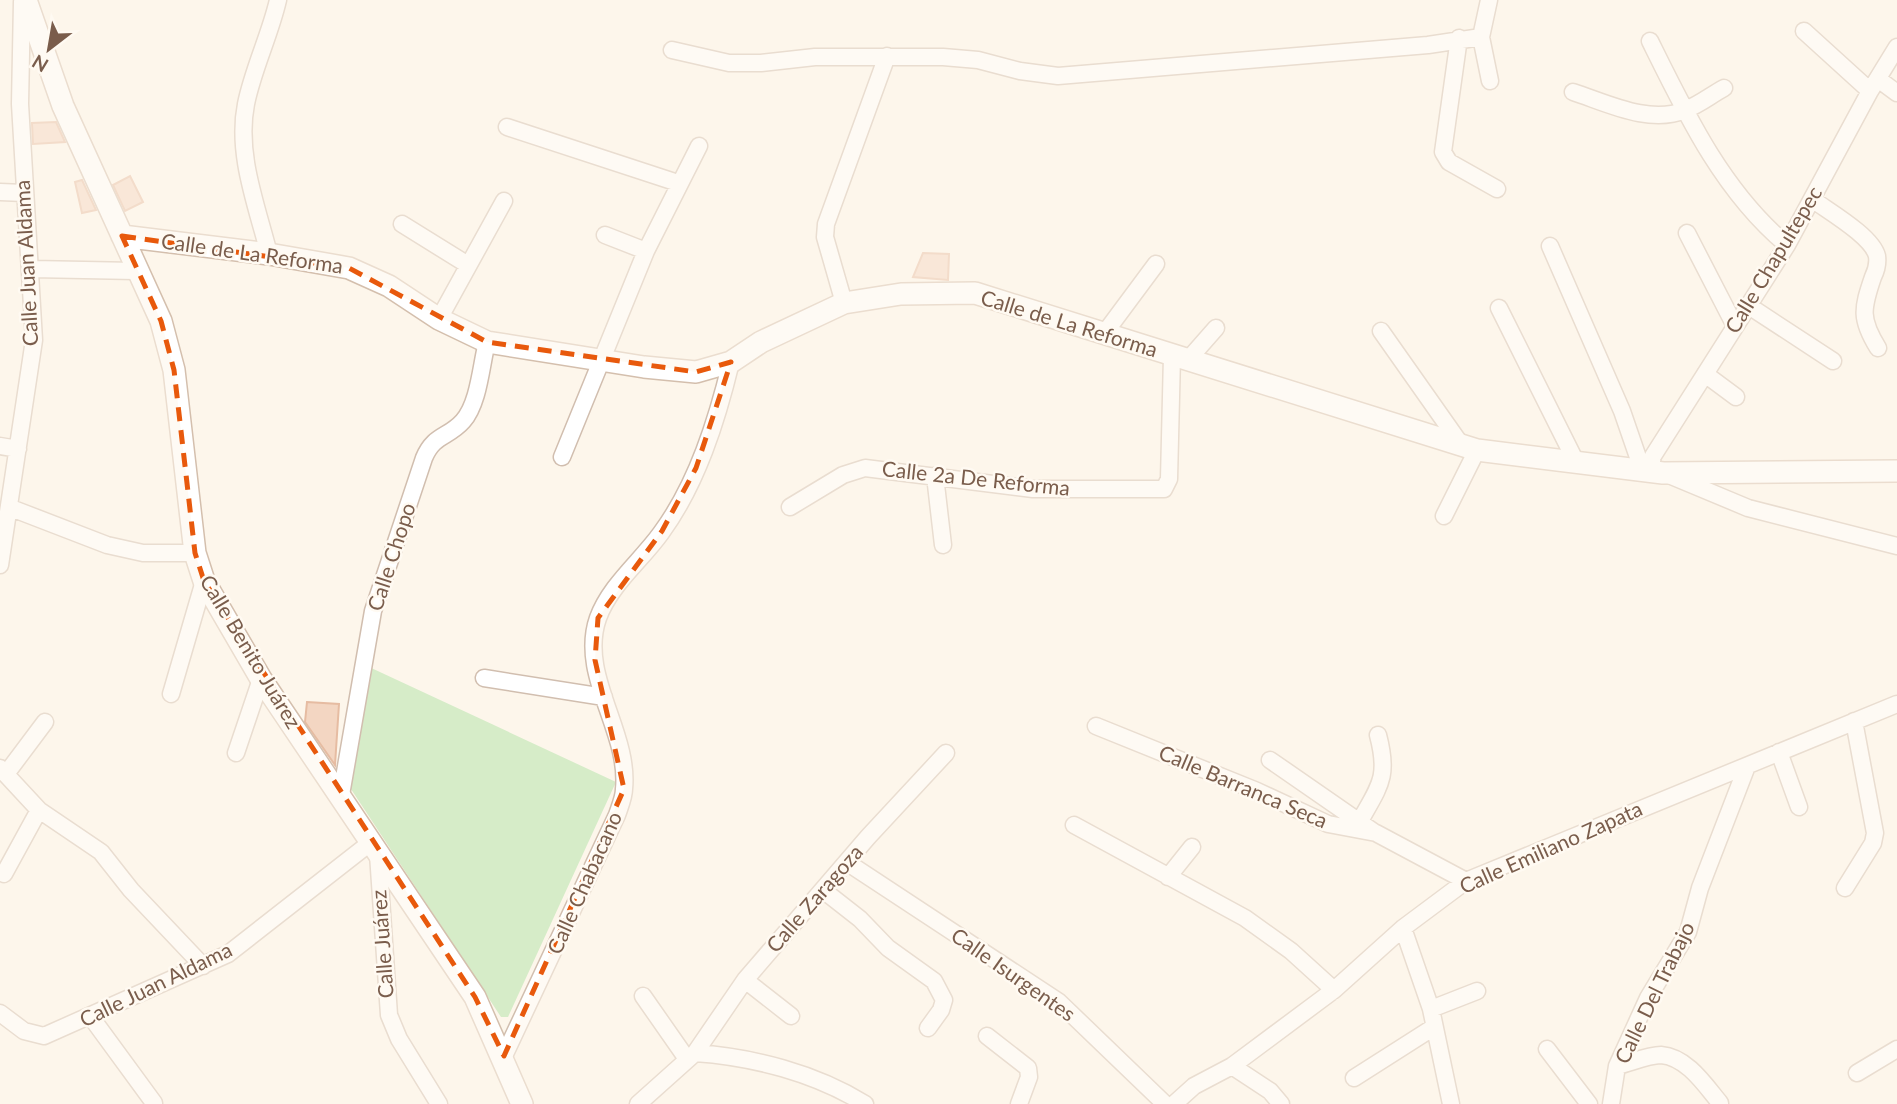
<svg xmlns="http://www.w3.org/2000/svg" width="1897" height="1104" font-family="Lato,sans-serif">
  <rect width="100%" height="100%" fill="#fdf6eb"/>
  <path fill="#d6ecc8" d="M367,666L616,782L508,1017H501L347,783Z"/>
  <path fill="#f3d6c2" stroke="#e6bca2" stroke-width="2" d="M56,122L65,142L33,144L32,123Z
    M130,176L143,202L125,211L113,185Z
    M82,180L96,210L82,213L75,182Z
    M923,253L949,254L948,280L913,277Z
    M307,702L339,704L335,765L305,722Z"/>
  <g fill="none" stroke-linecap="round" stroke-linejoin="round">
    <g stroke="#d1beaf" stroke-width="19">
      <path id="street" d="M1489,0L1481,37L1490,81
        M1804,31L1870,91
        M1459,38L1443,152L1449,162L1497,189
        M1650,41C1686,114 1723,192 1787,245
        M672,50L729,63H761L815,57H943L978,60L1020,71L1058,76L1428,45L1481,37
        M1878,79L1897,93
        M1573,92C1607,103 1650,125 1685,110C1699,105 1711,95 1724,88
        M507,127L678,183
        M0,192L24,193
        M1812,199C1828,211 1872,236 1877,256C1878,263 1876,271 1873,277C1862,309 1860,319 1878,348
        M402,224L468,265
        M1687,233L1735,326
        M605,235L646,251
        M1550,246L1622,411L1642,469
        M269,254C257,206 236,154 246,104C253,69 270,35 278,0
        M32,269L136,271
        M844,303L825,237L826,224L887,56
        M1749,306L1833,361
        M1499,308L1577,464
        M439,319L504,201
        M1381,331L1462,446
        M1104,334L1156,264
        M1187,361L1216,328
        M1705,374L1736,397
        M0,446L18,449
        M562,457L646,251L699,146
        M1650,471L1653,456L1787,245L1870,91L1897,47
        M1669,475L1748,508L1897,546
        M935,476L943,545
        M790,507L843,475L865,468L1033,489H1164L1169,479L1172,356
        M11,508L107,545L143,553H195
        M1444,516L1477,450
        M0,565L34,340L20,104L22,2
        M484,678L604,697
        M171,694L204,581
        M1096,726L1257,791L1328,824L1376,833L1466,881
        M1779,752L1799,807
        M236,753L261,679
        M1270,760L1374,832
        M0,768L39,810L101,852L131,890L203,966
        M6,774L45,722
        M341,795L373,611L424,458C434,434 448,438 463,421C479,403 481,365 487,342
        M1360,821C1380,785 1389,777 1378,735
        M1074,825L1245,918L1291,951L1334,990
        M378,854L389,1015L399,1039L439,1104
        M848,863L1059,1002L1165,1104
        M4,874L39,810
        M1168,877L1192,847
        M1845,888L1873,843L1875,833L1854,721
        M823,890L860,919L888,948L934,981L944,1000L941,1010L928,1028
        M1403,928L1431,1009L1451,1104
        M745,980L791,1016
        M643,996L687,1059
        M1431,1009L1477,991
        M0,1013L24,1031L44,1036L228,954L370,843
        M91,1017L154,1103
        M987,1036L1028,1068L1029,1077L1019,1104
        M1547,1049L1589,1104
        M695,1053C753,1057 815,1073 865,1104
        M504,1056L617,815C620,806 624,797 624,789C630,732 578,675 598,618C610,585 641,561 661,533C697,484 717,420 731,362
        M1232,1066L1270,1091L1281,1104
        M1617,1066C1630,1063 1648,1055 1661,1055C1687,1057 1705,1085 1720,1103
        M1857,1073L1897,1049
        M1354,1078L1434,1027
        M638,1104L695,1053L745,980L868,837L946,753
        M1174,1104L1194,1086L1232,1066L1334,990L1403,928L1466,881L1897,704
        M1611,1104L1617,1066L1648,998L1688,932L1700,888L1747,766"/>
    </g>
    <g stroke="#d4bfad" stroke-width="24">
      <path id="secondary" d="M26,0L63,106L161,321L174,370L195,553L204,581L261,679L475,997L522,1104
        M122,236L269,254L349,268L389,286L439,319L487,342L644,367L696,372L731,362L761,342L844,303L901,294L975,293L1477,450L1663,473L1897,471"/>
    </g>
    <use href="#street" stroke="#fff" stroke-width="16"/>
    <use href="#secondary" stroke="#fff" stroke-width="21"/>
  </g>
  <path d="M0 0H1897V1104H0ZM122,236L349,268L487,342L696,372L731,362L696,468L662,531L598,618L595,660L624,789L504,1056L475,997L204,581L195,553L174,370L161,321Z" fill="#fdf6eb" fill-opacity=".55" fill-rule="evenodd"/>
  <path fill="none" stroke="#e8590c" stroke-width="5" stroke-dasharray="14 9" stroke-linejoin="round" d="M122,236L349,268L487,342L696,372L731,362L696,468L662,531L598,618L595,660L624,789L504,1056L475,997L204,581L195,553L174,370L161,321Z"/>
  <g text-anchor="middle" stroke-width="5" stroke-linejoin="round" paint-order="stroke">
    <g font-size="21" fill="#7a5d4c" stroke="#fffaf2">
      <text transform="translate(252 254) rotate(8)" y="7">Calle de La Reforma</text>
      <text transform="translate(1774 260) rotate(-59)" y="7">Calle Chapultepec</text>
      <text transform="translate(27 263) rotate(-93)" y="7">Calle Juan Aldama</text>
      <text transform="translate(1069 324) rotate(17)" y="7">Calle de La Reforma</text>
      <text transform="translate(976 479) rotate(6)" y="7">Calle 2a De Reforma</text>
      <text transform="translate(392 557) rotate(-72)" y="7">Calle Chopo</text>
      <text transform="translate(250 652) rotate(59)" y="7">Calle Benito Juárez</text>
      <text transform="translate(1243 787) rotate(23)" y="7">Calle Barranca Seca</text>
      <text transform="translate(1551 848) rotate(-24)" y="7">Calle Emiliano Zapata</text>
      <text transform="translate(585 883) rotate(-66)" y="7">Calle Chabacano</text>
      <text transform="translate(815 899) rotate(-49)" y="7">Calle Zaragoza</text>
      <text transform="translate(383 944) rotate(-94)" y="7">Calle Juárez</text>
      <text transform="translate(1013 975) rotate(35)" y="7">Calle Isurgentes</text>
      <text transform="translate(156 985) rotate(-26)" y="7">Calle Juan Aldama</text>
      <text transform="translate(1655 993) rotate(-64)" y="7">Calle Del Trabajo</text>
    </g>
  </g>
  <g transform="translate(49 49) rotate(211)" stroke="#fffaf2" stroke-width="5" paint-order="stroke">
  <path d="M0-5L12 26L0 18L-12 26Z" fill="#7a5d4c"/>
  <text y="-10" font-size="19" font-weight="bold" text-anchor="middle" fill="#7a5d4c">N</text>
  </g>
</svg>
